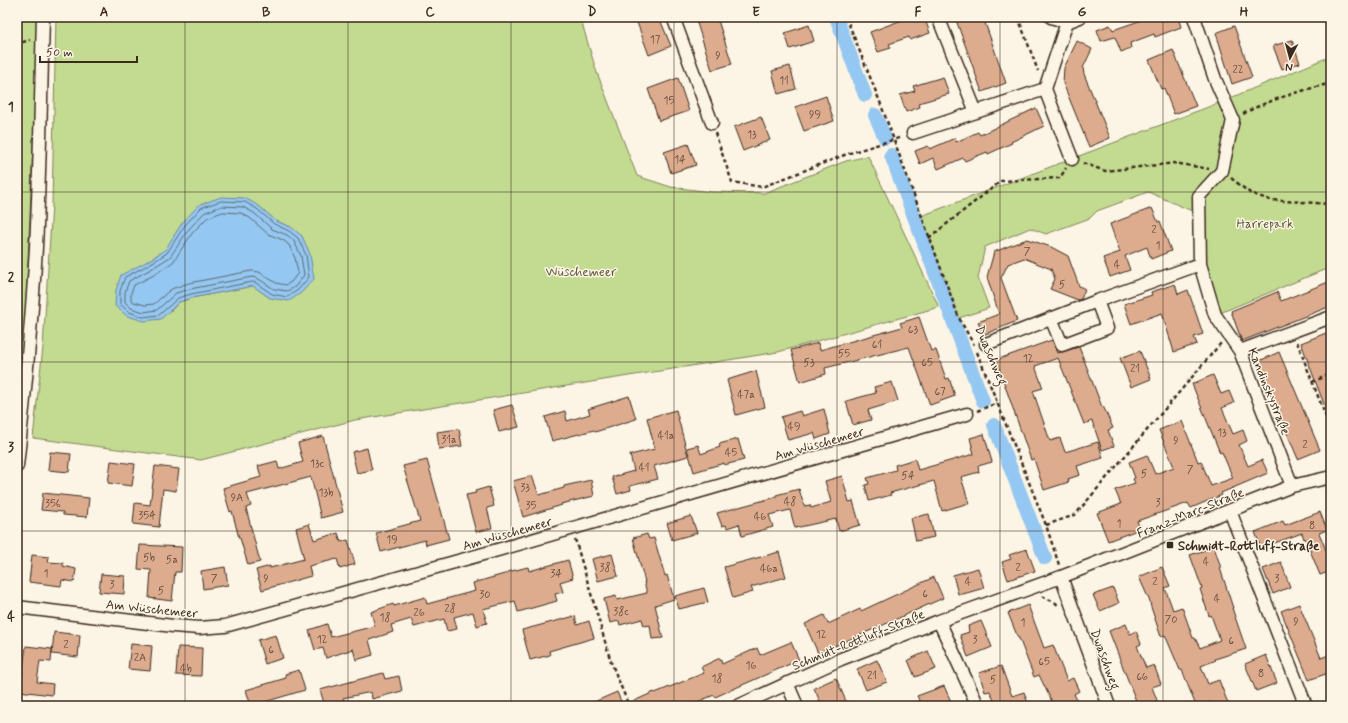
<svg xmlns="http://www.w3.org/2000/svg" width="1348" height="723" font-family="Mynerve,sans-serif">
  <rect width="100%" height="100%" fill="#fcf5e5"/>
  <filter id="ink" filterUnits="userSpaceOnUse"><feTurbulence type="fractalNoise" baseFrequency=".025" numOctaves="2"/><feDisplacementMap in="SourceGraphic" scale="8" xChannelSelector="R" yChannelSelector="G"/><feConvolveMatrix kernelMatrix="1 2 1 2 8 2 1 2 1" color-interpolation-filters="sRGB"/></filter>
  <g filter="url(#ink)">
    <path fill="#c3db91" stroke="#7f8258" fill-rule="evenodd" d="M17,17H37L36,75L24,351L17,409Z
      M56,17H580L596,70L637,176L671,187L712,192L764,193L846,161L868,156L939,307L778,352L355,420L201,460L33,438L43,347L52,205ZM259,206L276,221L291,227L270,298L253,286L192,298L179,302L171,311L146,262L165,250Z
      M1331,56V267L1215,315L1200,264L1199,214L1148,192L1097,211L1090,218L1046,234L1030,228L985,247L978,278L989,308L959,318L921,216L1216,104Z"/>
    <path fill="#94c7f1" stroke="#70889d" d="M221,197L245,198L259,206L276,221L291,227L302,236L310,254L314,279L301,293L289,301L270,298L253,286L192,298L179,302L161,319L144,321L127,316L115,306L116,290L121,275L146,262L165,250L182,223L199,205Z"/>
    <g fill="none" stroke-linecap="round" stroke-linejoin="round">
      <path stroke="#5f6972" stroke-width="1" d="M221,201L245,202L257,209L274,224L289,231L298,238L306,255L309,277L298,290L287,297L272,294L256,283L252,282L191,294L178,298L159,315L143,317L129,312L120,304V291L125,277L148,265L167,253L185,225L201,208Z
        M222,206L243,207L254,213L272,229L287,235L294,241L301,256L304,275L295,287L287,291L274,289L257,278L252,277L190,289L176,293L157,310L144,312L131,308L125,302V292L129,281L151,269L170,257L189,229L204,213Z
        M223,212L241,213L250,218L268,234L283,240L289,245L295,258L298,273L291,282L286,285L276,283L259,272L251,271L189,283L174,288L170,290L154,304L145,305L134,302L131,300V293L134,285L154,275L173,262L193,232L207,218Z"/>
      <path stroke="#94c7f1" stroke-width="14" d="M836,17L865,95
        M875,115L885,138
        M891,155L983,401
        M994,425L1045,558"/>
    </g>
    <path fill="#ddac8f" stroke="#3b2a1e" d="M635,17H659L671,46L649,55Z
      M695,17H717L732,64L712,70Z
      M910,17H924L930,33L910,40L909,37L900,40L889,44L891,48L878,52L870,32Z
      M955,17H983L1006,83L982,92Z
      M1137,17H1178L1181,27L1155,37L1154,34L1130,43L1131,48L1121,52L1115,37L1101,41L1097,30L1110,25L1113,30L1139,21Z
      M809,25L814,41L790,49L785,33Z
      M1234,26L1252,77L1232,84L1216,33Z
      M1292,40L1300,63L1282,69L1273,46Z
      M1077,41L1092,49L1083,68L1084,74L1110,138L1089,147L1063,83L1064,68Z
      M1173,50L1196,106L1174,114L1164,88L1161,89L1149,60Z
      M790,66L796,89L778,94L772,71Z
      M943,77L949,94L919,103L920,107L906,112L900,95L915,91L913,86Z
      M678,78L689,111L659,121L648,89Z
      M826,96L834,121L804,131L795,107Z
      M1036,108L1044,126L1011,142L1012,143L988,154L987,152L965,161L963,158L938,169L933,158L920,164L915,151L928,146L930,149L955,138L956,142L978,132L980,135Z
      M761,117L770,140L743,151L734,127Z
      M688,144L696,165L671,173L664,152Z
      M1152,208L1158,222L1160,221L1171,251L1151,259L1147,247L1125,256L1130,270L1110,277L1103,258L1120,252L1110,224Z
      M1027,239L1051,247L1068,256L1079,286L1085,289L1081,299L1078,300L1050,289L1055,279L1051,269L1024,258L1008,264L1001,278L1017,321L983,335L978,322L999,314L987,277L994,252Z
      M1331,281V306L1242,341L1241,339L1231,311L1277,292L1281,301Z
      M1175,284L1178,294L1188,290L1203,334L1194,337L1197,344L1174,352L1162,313L1131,324L1124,304L1152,295L1151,292Z
      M919,317L931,351L936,350L946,379L949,378L955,396L930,405L909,347L825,368L826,374L800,382L791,350L818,343L820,350L902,327L900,323Z
      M1331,331V419L1330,420L1301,343Z
      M1052,340L1058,353L1079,347L1102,407L1103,406L1113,428L1108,430L1114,446L1102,450L1092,421L1084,424L1058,358L1035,366L1043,388L1033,391L1050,441L1060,438L1065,452L1098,442L1103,458L1077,466L1080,475L1068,479L1069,482L1044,490L1034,459L1031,460L996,360Z
      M1140,351L1151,379L1131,387L1120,358Z
      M1279,352L1320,450L1298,459L1257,362Z
      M756,371L765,407L736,415L727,380Z
      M1213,375L1221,394L1229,391L1234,403L1222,408L1233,434L1243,430L1247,441L1239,445L1248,466L1262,460L1268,473L1221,493L1222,495L1191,508L1188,503L1137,521L1140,529L1108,541L1097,513L1121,504L1115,490L1135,483L1133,479L1135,478L1129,462L1147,455L1155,474L1174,467L1159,430L1182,421L1198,462L1201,461L1211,486L1233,478L1222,452L1220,453L1192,384Z
      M892,382L898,401L868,410L871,420L853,425L846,401L876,393L874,387Z
      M629,396L636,419L595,432L594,430L552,441L545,417L565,411L567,421L590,414L588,409Z
      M512,405L519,427L499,432L493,410Z
      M824,409L830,434L816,439L814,433L788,440L781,417L800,411L802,416Z
      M676,410L688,456L654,466L658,479L630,486L631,490L617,494L612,477L634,471L630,455L655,449L647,418Z
      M459,429L462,446L439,449L437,432Z
      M984,434L992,462L978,466L979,472L961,477L969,503L942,511L934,481L890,493L891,495L869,501L865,485L869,484L867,478L896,470L895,465L915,459L918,470L974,454L970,438Z
      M323,436L343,512L321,518L311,477L247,494L251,506L246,508L260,562L248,565L240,538H239L232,511L230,512L223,488L261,477L258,466L277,461L279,469L303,462L298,443Z
      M738,439L744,460L724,465V463L694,472L687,448L698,445L701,454L720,447L719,444Z
      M367,448L372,470L357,473L352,452Z
      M50,452L71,454L69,472L48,470Z
      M427,460L449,539L426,545L425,540L381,552L376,533L420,521L403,466Z
      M111,461L135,464L132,486L108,483Z
      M155,466L179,469L176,491L163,489L159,527L133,524L135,503L150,505Z
      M532,476L539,495L564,488V486L591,480L594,496L561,504L562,505L523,517L513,481Z
      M842,476L849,502L853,501L860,525L839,531L836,519L795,528L790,510L769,515L773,527L742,536L739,524L727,528L726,525L722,526L717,513L776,497V495L799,489L804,506L810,505L811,508L831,502L825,481Z
      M489,487L494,506L487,508L492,528L476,532L466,495L476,493L475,491Z
      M43,493L89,498L87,517L63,515V512L41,510Z
      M1320,512L1327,530L1319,533L1329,557L1331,556V571L1320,575L1305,538L1304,539L1302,533L1261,548L1255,532L1283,521L1285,525Z
      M929,514L934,537L916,541L911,518Z
      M691,516L697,533L672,540L667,523Z
      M309,524L314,540L338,533L341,542L348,540L355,564L340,569L337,559L309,566L311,576L262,590L256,570L270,566V568L304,559L296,528Z
      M647,534L649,539L654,538L665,576L667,575L674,599L655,605L663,638L652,639L650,625L644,626L642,619L620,625L619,621L610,623L604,599L616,596L617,600L647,593L644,582H645L633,538Z
      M140,545L182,547L181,572H175L172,601L149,598L151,570L138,569Z
      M1214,547L1221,568H1220L1233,608H1232L1246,649L1215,659L1216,660L1201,666L1208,684L1219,680L1229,706H1211L1210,702L1200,706H1196L1182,670H1180L1165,635L1161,637L1150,604H1151L1139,577L1162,567L1170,586L1165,588L1173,610L1182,607L1193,638H1195L1200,648L1220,640L1211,615L1209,616L1200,589L1202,588L1190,555Z
      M1027,549L1035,571L1008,580L1002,562L1011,559L1009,555Z
      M779,552L786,577L751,587L753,592L733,598L724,567Z
      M612,554L618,576L598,581L592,559Z
      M32,555L49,557L48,562L63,563V566L76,569L74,582L62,580L61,586L29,582Z
      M568,560L573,578L560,582L563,592L555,594L557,601L518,612L515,601L483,609L487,623L477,626L473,612L454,617L457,629L447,631L444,619L414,627L411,619L391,625L393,632L369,640L373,655L356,660L353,649L326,658L323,648L315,650L309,630L327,624L331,637L375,626L371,612L393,604L394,606L425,597L427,604L475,591L473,583L508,573V572L528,567L529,571Z
      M1281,562L1290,587L1273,594L1263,569Z
      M225,567L228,585L203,589L201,571Z
      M978,568L984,588L963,594H958L953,575Z
      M101,574L125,576L124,594L99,592Z
      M934,577L943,598L881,626L818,653L805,624L824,615L828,624L860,609L861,611Z
      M704,588L708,602L679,609L675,596Z
      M1113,588L1119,603L1100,611L1093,595Z
      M1299,604L1321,658L1331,654V672L1309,680L1281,611Z
      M1028,605L1044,648L1053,645L1067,681L1073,678L1079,691L1074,694L1078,702L1070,706H1054L1039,675L1034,677L1019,638H1018L1008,613Z
      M575,616L577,625L589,621L594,638L549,651L550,655L530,660L522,630Z
      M981,621L992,647L968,657L960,635L969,632L968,626Z
      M1126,624L1130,634L1136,631L1141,644L1137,646L1146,668L1154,665L1161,684L1152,687L1159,706H1138L1109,631Z
      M54,632L80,635L78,657L52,654Z
      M276,635L283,658L265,664L258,640Z
      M791,642L799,660L715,697L714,695L688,706H623L654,692L655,693L704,673L701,667L720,658L722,664L757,648L760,655Z
      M131,644L152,646L150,671L128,669Z
      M26,646L52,649L51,662L40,661L37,682L53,684L52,695L19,691L20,676L22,677Z
      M178,647L202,648L201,676L176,675Z
      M928,651L936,669L915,677L908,660Z
      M1266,655L1277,683L1256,691L1245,664Z
      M877,660L887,682L866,690L857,669Z
      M1001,666L1012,696L1024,692L1029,706H989L995,703L990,691L985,692L979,673Z
      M299,670L305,690L251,706L246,690L286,678L285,674Z
      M383,673L385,679L399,676L402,691L372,699L371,692L343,698L345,703L334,706H325L320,690Z
      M836,678L848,706H822L814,688Z
      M944,686L953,706H922L917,696Z
      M617,692L623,706H585Z"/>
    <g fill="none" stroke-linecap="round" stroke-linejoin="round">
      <g stroke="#3b2a1e" stroke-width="15">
        <path id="street" d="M673,17L712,123
          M938,17L976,112
          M1051,17L1067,22
          M1194,17L1215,79L1233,120L1222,171L1199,196L1200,264L1215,315L1240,351L1292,486
          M1067,22L1080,17
          M1045,89L1072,159
          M913,133L1045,89L1067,22
          M1051,318L1062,345L1107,328L1097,301
          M986,344L1097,301L1200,264
          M1240,351L1331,317
          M17,466C25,393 32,320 36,247C40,170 41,94 43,17
          M1230,511L1306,706
          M1061,577L1109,706
          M17,607L173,626L199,628L225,626L494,551L967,414
          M939,621L978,706
          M787,683L797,706
          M738,706L841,659L939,621L1061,577L1292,486L1331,477"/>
      </g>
      <path stroke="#3b2a1e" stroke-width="2.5" stroke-dasharray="4 3" stroke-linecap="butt" d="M846,17L880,102L959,318L974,345
        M1018,17L1038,71
        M17,47L23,42L30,40
        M1243,114C1270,99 1301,91 1331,83
        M715,133L732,182L762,187L847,154L902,137
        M1083,163L1105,171L1175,163L1209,169
        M1231,178L1250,193L1270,200L1331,204
        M929,238L1001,181L1060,178L1066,168
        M1297,342L1331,430
        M977,352L1046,525L1059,565
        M1312,382L1331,374
        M977,411L997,403
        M1046,525L1075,515L1221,343
        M575,539L611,662L629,706
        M1042,596L1056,603L1058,606"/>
      <use href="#street" stroke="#fcf5e5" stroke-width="12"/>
    </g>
  </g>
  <path fill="none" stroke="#3b2a1e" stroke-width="1" stroke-opacity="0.55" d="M185,17V706M348,17V706M511,17V706M674,17V706M837,17V706M1000,17V706M1163,17V706M17,192H1331M17,362H1331M17,531H1331"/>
  <rect fill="#3b2a1e" stroke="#fcf5e5" stroke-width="1.5" x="1166" y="541" width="8" height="8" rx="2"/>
  <g text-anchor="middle" stroke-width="3" stroke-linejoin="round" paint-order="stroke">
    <g font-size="11" fill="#644a3a">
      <text x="655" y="43">17</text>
      <text x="718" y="59">9</text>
      <text x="1238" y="73">22</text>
      <text x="784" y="84">11</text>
      <text x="669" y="104">15</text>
      <text x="815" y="118">99</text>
      <text x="752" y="138">13</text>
      <text x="680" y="163">14</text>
      <text x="1154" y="233">2</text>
      <text x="1158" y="249">1</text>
      <text x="1027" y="255">7</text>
      <text x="1117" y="268">4</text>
      <text x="1062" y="288">5</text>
      <text x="913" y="333">63</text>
      <text x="877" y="348">61</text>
      <text x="844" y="357">55</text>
      <text x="1028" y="362">12</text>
      <text x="809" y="366">53</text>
      <text x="927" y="366">65</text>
      <text x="1135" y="372">21</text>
      <text x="940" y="395">67</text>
      <text x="746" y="398">47a</text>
      <text x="794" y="430">49</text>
      <text x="1222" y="436">13</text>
      <text x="666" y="439">41a</text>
      <text x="449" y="443">31a</text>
      <text x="1176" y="444">9</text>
      <text x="1305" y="448">2</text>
      <text x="731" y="456">45</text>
      <text x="317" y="467">13c</text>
      <text x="644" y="471">41</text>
      <text x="1190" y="473">7</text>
      <text x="1144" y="477">5</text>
      <text x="908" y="479">54</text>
      <text x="525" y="491">33</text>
      <text x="326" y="496">13b</text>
      <text x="237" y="501">9A</text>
      <text x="790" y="505">48</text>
      <text x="1158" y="506">3</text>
      <text x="53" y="507">356</text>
      <text x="531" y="509">35</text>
      <text x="147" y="519">354</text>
      <text x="760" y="520">46</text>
      <text x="1119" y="527">1</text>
      <text x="1312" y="529">8</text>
      <text x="392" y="543">19</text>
      <text x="149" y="561">5b</text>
      <text x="172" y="563">5a</text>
      <text x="1206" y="565">4</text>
      <text x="605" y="571">38</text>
      <text x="1018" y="571">2</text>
      <text x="769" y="572">46a</text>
      <text x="46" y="577">1</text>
      <text x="556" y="577">34</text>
      <text x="214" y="582">7</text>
      <text x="266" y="582">9</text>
      <text x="1277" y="582">3</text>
      <text x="968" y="585">4</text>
      <text x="1155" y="585">2</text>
      <text x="112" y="588">3</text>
      <text x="161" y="594">5</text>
      <text x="925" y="597">6</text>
      <text x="485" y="598">30</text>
      <text x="1217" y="602">4</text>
      <text x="450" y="612">28</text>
      <text x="621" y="615">38c</text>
      <text x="419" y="616">26</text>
      <text x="385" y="621">18</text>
      <text x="1171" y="623">70</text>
      <text x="1296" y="625">9</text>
      <text x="1023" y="626">1</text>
      <text x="821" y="638">12</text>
      <text x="322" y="643">12</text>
      <text x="975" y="643">3</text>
      <text x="1231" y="644">6</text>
      <text x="66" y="648">2</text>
      <text x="271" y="653">6</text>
      <text x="140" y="661">2A</text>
      <text x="1044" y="665">65</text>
      <text x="751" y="669">16</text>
      <text x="186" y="672">4b</text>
      <text x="1261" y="677">8</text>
      <text x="872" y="679">21</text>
      <text x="1142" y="680">66</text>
      <text x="717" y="682">18</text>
      <text x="993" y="683">5</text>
    </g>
    <g font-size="13" fill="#5d563b" stroke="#fcf5e5">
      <text x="1265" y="228">Harrepark</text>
      <text x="581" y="276">Wüschemeer</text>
    </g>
    <g font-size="13" fill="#3b2a1e" stroke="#fcf5e5">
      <text transform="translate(992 355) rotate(67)" y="5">Dwaschweg</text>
      <text transform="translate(1270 391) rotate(68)" y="5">Kandinskystraße</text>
      <text transform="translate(819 443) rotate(-16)" y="5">Am Wüschemeer</text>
      <text transform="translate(1190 512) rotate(-22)" y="5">Franz-Marc-Straße</text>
      <text transform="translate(507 533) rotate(-16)" y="5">Am Wüschemeer</text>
      <text transform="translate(152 608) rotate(6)" y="5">Am Wüschemeer</text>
      <text transform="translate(858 639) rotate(-22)" y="5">Schmidt-Rottluff-Straße</text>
      <text transform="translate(1106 659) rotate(70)" y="5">Dwaschweg</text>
    </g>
    <g font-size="13" font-weight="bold" fill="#3b2a1e" stroke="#fcf5e5" text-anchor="start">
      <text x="1178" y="550">Schmidt-Rottluff-Straße</text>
    </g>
  </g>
  <rect width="1348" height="723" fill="none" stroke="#fcf5e5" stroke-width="44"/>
  <g transform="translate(1290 58) rotate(186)" stroke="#fcf5e5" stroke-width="3" paint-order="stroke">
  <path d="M0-3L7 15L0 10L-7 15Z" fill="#3b2a1e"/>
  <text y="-6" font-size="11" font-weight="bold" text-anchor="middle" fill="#3b2a1e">N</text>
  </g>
  <path d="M40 56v6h97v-6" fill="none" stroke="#3b2a1e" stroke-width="2"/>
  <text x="46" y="56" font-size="12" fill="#3b2a1e" stroke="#fcf5e5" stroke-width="3" paint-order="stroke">50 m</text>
  <rect x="22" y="22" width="1304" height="679" fill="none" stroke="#3b2a1e" stroke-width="1.5"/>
  <g font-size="13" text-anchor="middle" font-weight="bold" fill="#3b2a1e">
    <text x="104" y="16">A</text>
    <text x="266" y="16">B</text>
    <text x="430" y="16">C</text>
    <text x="592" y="16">D</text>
    <text x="756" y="16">E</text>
    <text x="918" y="16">F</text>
    <text x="1082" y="16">G</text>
    <text x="1244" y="16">H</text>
    <text x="11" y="111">1</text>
    <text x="11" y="281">2</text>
    <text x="11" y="451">3</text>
    <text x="11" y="621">4</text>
  </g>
</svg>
